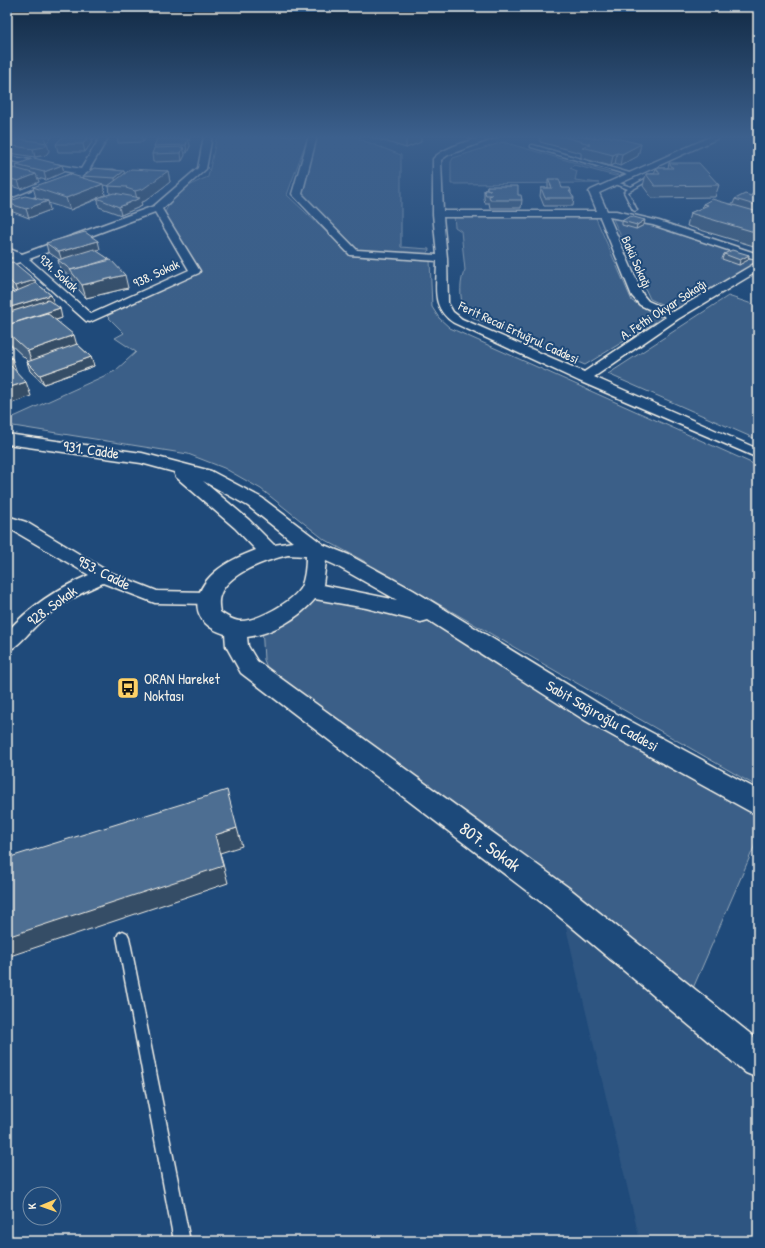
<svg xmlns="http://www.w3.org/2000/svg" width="765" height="1248" font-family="'Patrick Hand',sans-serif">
  <rect width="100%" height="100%" fill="#1f4a7a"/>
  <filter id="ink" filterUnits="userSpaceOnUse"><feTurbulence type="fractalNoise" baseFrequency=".025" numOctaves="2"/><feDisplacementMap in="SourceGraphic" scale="8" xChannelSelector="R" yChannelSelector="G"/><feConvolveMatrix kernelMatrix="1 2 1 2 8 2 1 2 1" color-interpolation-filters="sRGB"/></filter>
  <g filter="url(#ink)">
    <path fill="#2d5581" d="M559,898L758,1061V1241H640Z"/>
    <path fill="#3a5f88" stroke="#97a8b8" d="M217,136H308L287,195L352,256L430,260L432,307L439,318L450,328L758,466V787L362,560L325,540L261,489L224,468L188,454L7,425V420L115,371L136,352L115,338L124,333L107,316L201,272L175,234L165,212C173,194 190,184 208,177Z
      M317,136H360L359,139L401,155V247L429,249L428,256L357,251L302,195Z
      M503,142L618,175L615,176L574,165L570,168L577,171L575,180L599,183L451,184V162L453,158Z
      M454,216H595L632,301L662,318L585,365L475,319C471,316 466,313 464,307C459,299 460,278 465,270L461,231L455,227Z
      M612,217L630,218L758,259V261L676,311L650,299Z
      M728,296L758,306V440L608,374Z
      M309,591L449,622L758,803V838L687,1002L269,672L264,660L262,625Z"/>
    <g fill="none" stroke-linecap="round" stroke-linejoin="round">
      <g stroke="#f4f1e8" stroke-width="3">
        <path id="lane" d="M466,136H472L484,140L482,141Z
          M531,145H533L633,174L629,175L531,147Z
          M652,175L656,176L628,192L637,210L635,211L633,210L624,192L628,189L611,182L613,181L631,187Z
          M123,931L127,933L129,937L190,1241H174L117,937L119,933Z"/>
      </g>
      <g stroke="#f4f1e8" stroke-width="3">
        <path id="street" d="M12,136H21L7,147V141Z
          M101,136H109L89,170H113L116,171V175H85L69,183L7,207V201L75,173L7,160V156L81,169Z
          M204,136H212L206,169L162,209L200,271L199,273L90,322L86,321L20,262L13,264L8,261L13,258L7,255V248L22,254L154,206L198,168ZM155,212L189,270L91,314L29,259Z
          M309,136H317L302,194L357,250L437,255L433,214V159C444,146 482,136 499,136L448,155L441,160L443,211H597L589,192L591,190L712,136H723L599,193L607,211H616L659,221L758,254V260L653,225L609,217L643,295L648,301L673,312L754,264L758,263V271L678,319L594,377L758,449V458L579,381L454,323C430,307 437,287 437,261L350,255L292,194ZM443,217H600L632,296L640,305L666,317L584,372L462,319L453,312L448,303L447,258Z
          M7,516L26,522L109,572L157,591L209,592L215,594L218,598L215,602L209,604L155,603L103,583C82,592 62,603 44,618C33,627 19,647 7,651V632C29,607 58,588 89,575L7,527Z"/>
      </g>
      <g stroke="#f4f1e8" stroke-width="3">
        <path id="secondary" d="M7,434L142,453L211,471L262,498L324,545L349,555L413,590L604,707L758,790V815L749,811L586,721L428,620L421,622L366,608L315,599C299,618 272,634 247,637L248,646L257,661L569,888L758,1040V1078L746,1073L549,908L241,673L226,646L225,634C190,623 190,594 215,572C226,562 241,556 256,550L235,528L176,477L174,472L141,463L7,444ZM203,481L248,506L293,542L274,545L249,520ZM288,555L306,556C306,566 305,578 301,587C293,602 256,622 239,621C232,620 226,616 220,612C219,607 218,601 220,596C227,573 267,560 288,555ZM326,561L335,565L397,600L323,585Z"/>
      </g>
      <use href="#lane" fill="#1f4a7a" fill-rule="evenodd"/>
      <use href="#street" fill="#1f4a7a" fill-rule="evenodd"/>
      <use href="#secondary" fill="#1f4a7a" fill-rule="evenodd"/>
    </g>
    <path fill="#425f7e" stroke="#f4f1e8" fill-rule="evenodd" d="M19,136H53L46,143H43L49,151L46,155L35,157L9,153L7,145L20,139Z
      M63,136H96L93,140H91L92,142L85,152H58L56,144Z
      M117,136H147L143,142L118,143Z
      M159,136H193H189L190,138L189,140L190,146L187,153H184L185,155L182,161L153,162L152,154L155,148L154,146L159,139L158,138Z
      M368,136H421V142L406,148Z
      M540,136H595L594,139L641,144L638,156L620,166L615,164L611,166L581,158V153L540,142Z
      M669,163L719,185L715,197L652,198L643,186L646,174H654L656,168H668Z
      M16,165H62L64,172L46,180L37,178L39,182L21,189L7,185V170L17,169Z
      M168,171L170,182L145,201L141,202L142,206L121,215L99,207L98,199L70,210L48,203L50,210L29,218L8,210L7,207V202L36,198L33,187L84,178L83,176ZM103,185L109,186L110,194L100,198L105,195Z
      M548,179L562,188L571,191V194L574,198L573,206H544L540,196L541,188H548Z
      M487,186L518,195L522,200L521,208H490L489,203H485L484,198V190H486Z
      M758,190V246L757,247L687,226L690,213L702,208L703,204H733L735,199L751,196L752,194Z
      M622,221L644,225L636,229L622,225Z
      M46,243L100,249L96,251L109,259L128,288L86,298L73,283L72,278L60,269L58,260H60L48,252Z
      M724,254L749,255L748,260L739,265L722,259Z
      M7,263L35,280L36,283L51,295L53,304L62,318L56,320L77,344L91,357L94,366L44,384L30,371L27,362L28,361L7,341V288L9,290L11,294L15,292L7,285Z
      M758,294V300L756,299Z"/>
    <path fill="#364d66" stroke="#f4f1e8" d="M44,136H53L46,143Z
      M89,136H90L92,142L85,152L83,144Z
      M92,136H96L93,140Z
      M142,136H147L143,142Z
      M186,136H189L190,138L189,140L190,146L187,153L186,145L187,144L186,137Z
      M409,136H421V142L406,148V137Z
      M584,136H595L594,142Z
      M47,143L49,151L46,155L35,157L33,149Z
      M641,144L638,156L620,166L622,154Z
      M183,147L185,155L182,161L181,153Z
      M617,153L615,164L611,166L613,155Z
      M62,165L64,172L46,180L44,172Z
      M124,171L126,178L116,186L115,178Z
      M168,171L170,182L145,201L141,202L142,206L121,215L119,207L137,199L135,191Z
      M36,174L39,182L21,189L18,181Z
      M103,184L105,195L70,210L66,198Z
      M48,201L50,210L29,218L26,209Z
      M645,220L644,225L636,229L637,225Z
      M98,241L100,249L62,261L59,252Z
      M749,255L748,260L739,265L740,260Z
      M125,275L128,288L86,298L82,285Z
      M35,280L37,289L18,295L15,286Z
      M9,290L12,299L7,301V291Z
      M51,295L54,304L7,319V308Z
      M60,308L62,318L11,335L7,326Z
      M74,335L78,349L33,365L28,351Z
      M91,357L94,366L44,384L40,375Z
      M12,358L17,373L7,376V360Z
      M26,382L31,396L7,405V388Z
      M237,828L242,846L220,853L228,883L7,957V937L215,835Z"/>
    <path fill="#4d6e92" stroke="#f4f1e8" d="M63,136H89L83,144H56Z
      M159,136H186V137L158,138Z
      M561,136H585L594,139L603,136H608L641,144L622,154L617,153L613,155L582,147L590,144Z
      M20,139L47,143L44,147L33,149L7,145L12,141Z
      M157,139H188L186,145L154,146Z
      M183,147L181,153L152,154L154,148Z
      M34,158L62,165L44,172L16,165Z
      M669,163H699L719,185L655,186L646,174H660L656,168H673Z
      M14,168L36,174L18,181L7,178V170Z
      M94,168L124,171L115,178L83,176Z
      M131,169L168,171L143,189L135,191L126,188L127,187L108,186Z
      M69,174L103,184L66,198L33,187Z
      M548,179H559L562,188H570L571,191H569L574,198H545L541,188H552Z
      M487,186H518V195H521L522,200H490L489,196L492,195H486L484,190H491L487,189Z
      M758,190V196L752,194Z
      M114,193L140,198L119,207L97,198Z
      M745,194L758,198V206L735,199Z
      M25,196L48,201L26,209L7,203V202Z
      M712,199L758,212V233L690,213L708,205L703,204Z
      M630,216L645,220L637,225L622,221Z
      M85,232L98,241L59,252L46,243Z
      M94,249L109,259L90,265L71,270L58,260Z
      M732,250L749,255L740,260L724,254Z
      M111,260L125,275L82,285L70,270Z
      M13,262L35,280L15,286L7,278V263Z
      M36,283L51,295L7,308V295Z
      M48,300L60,308L7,325V313Z
      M47,313L74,335L28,351L7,332V325Z
      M77,344L91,357L40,375L27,362Z
      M7,354L12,358L7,360Z
      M11,366L26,382L7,388V367Z
      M227,790L237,828L215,835L223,866L7,937V858Z"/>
  </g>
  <linearGradient id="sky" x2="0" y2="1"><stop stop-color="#112943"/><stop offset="0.44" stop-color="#3c608d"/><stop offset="1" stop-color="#3c608d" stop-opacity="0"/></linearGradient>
  <rect width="765" height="311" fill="url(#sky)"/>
  <defs>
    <g id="bus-square" transform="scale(1.15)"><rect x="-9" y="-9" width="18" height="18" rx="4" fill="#ffd166" stroke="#1f4a7a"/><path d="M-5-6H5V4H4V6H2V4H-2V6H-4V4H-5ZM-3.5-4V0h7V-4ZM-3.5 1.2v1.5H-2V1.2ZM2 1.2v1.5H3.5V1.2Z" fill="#111"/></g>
  </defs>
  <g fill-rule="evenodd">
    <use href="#bus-square" x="128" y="688"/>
  </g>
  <g text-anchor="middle" stroke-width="4" stroke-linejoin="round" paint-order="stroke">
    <g font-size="13" fill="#f4f1e8" stroke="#1f4a7a">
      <text transform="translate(637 262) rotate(66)" y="5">Bakü Sokağı</text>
      <text transform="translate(59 273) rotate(42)" y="5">934. Sokak</text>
      <text transform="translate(156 273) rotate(-25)" y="5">938. Sokak</text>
      <text transform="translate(663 309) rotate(-33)" y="5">A. Fethi Okyar Sokağı</text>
      <text transform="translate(519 332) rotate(25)" y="5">Ferit Recai Ertuğrul Caddesi</text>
    </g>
    <g font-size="15" fill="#f4f1e8" stroke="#1f4a7a">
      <text transform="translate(91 450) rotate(8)" y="5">931. Cadde</text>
      <text transform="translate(104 573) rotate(27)" y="5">953. Cadde</text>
      <text transform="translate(52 606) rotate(-36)" y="5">928. Sokak</text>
      <text transform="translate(602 716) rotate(30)" y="5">Sabit Sağıroğlu Caddesi</text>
    </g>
    <g font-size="15" fill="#f4f1e8" stroke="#1f4a7a" text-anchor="start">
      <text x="144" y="684">ORAN Hareket<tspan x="144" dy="17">Noktası</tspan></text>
    </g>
    <g font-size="18" fill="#f4f1e8" stroke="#1f4a7a">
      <text transform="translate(490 847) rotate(36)" y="6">807. Sokak</text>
    </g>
  </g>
  <rect width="765" height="1248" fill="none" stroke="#1f4a7a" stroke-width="24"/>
  <rect x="12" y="12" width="741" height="1224" fill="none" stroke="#f4f1e8" stroke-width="1.5" filter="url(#ink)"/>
  <g transform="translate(42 1206) rotate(268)"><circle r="19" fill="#1f4a7a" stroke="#748da6"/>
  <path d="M0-3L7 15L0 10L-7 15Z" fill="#ffd166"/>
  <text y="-6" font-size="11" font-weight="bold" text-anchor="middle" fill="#f4f1e8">K</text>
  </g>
</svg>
